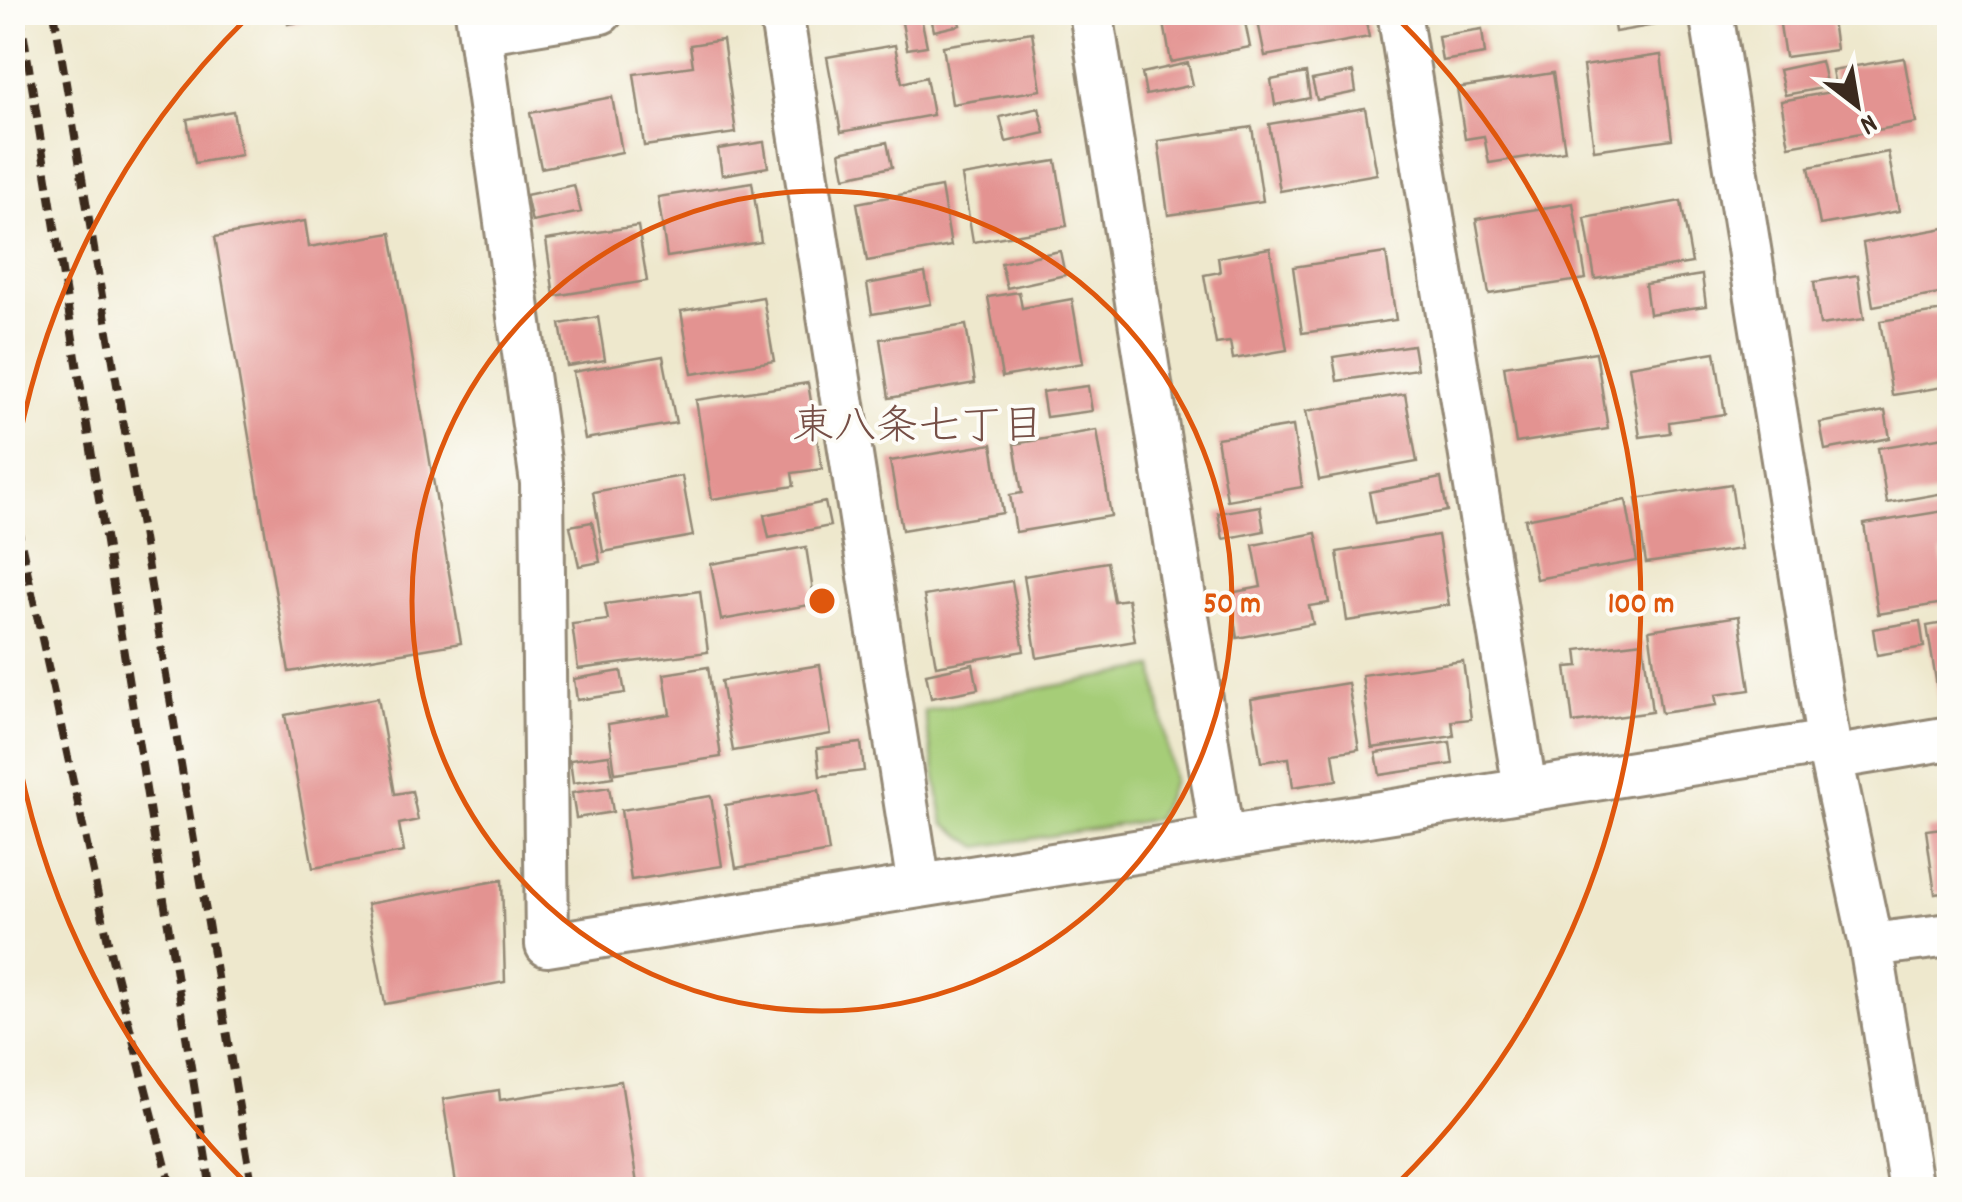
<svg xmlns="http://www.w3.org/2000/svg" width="1962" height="1202" font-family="Dekko,'Klee One',sans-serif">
  <rect width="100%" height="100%" fill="#fdfcf7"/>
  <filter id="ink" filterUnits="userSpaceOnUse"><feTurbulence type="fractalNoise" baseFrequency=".01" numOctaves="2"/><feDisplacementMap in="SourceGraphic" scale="20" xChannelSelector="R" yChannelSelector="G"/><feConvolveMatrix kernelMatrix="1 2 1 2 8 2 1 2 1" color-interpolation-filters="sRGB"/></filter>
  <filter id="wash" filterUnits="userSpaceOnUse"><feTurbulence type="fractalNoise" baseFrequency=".0048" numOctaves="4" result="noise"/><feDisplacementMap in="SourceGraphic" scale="40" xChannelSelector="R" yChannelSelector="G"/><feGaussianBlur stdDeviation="2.25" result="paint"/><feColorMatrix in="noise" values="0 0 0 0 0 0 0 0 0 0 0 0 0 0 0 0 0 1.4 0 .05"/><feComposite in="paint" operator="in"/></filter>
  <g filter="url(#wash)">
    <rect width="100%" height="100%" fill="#eee8cd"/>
    <path fill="#a6cd78" stroke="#707c4b" stroke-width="2.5" d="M1154,667L1173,781L1156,819L979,847L944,823L924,711Z"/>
    <g id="blocks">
      <path fill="#e39391" d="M286,12H342V15L288,24Z
        M900,12H920L927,46L907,49Z
        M930,12H957L960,25L934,31Z
        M1162,12H1243L1250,47L1171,62Z
        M1256,12H1364L1369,37L1265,56Z
        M1612,12H1653L1655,25L1615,32Z
        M1778,12H1831L1836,50L1785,57Z
        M1482,29L1485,54L1442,61L1438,36Z
        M1032,32L1041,90L952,104L943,46Z
        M723,40L736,133L644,146L634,74L693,66L690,45Z
        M895,45L902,83L926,77L933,115L841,132L827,57Z
        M1661,55L1672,139L1594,150L1583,66Z
        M1904,58L1916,123L1789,146L1781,101L1836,91L1832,70Z
        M1821,61L1827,87L1785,95L1779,70Z
        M1188,63L1193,85L1146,95L1142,73Z
        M1353,72L1356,92L1317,100L1312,80Z
        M1306,73L1310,98L1275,105L1271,80Z
        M1553,73L1565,151L1489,163L1484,136L1465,139L1457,88Z
        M612,97L622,152L541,168L530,113Z
        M1039,108L1045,133L1006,142L1000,117Z
        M1365,108L1377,174L1280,191L1269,124Z
        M233,111L241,155L195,163L187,119Z
        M1252,127L1263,201L1168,215L1158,141Z
        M764,142L768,167L722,175L718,149Z
        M887,142L892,167L845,177L840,152Z
        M1888,152L1899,211L1820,225L1809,167Z
        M1056,161L1067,226L973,242L962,176Z
        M752,182L761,242L667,257L658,197Z
        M574,185L581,212L532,222L526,195Z
        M941,187L951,246L867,261L857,203Z
        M1681,201L1692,263L1595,279L1585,218Z
        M1573,203L1586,279L1489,294L1476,219Z
        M305,221L309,247L391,233L461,643L289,672L215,237Z
        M638,226L647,281L554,296L546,240Z
        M1950,227V292L1873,306L1863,243Z
        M1270,248L1287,350L1233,359L1230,342L1216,344L1204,275L1220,272L1218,257Z
        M1060,251L1065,275L1007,288L1001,263Z
        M1386,253L1396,320L1302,333L1293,267Z
        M925,273L931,304L872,314L867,284Z
        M1702,275L1706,306L1649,314L1645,284Z
        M1858,275L1864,319L1820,325L1814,282Z
        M1019,292L1022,308L1072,299L1083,363L1002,377L988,297Z
        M763,297L774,361L692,374L681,311Z
        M1950,310V386L1892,395L1880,321Z
        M598,317L605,360L567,366L560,324Z
        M966,325L975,383L889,398L880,339Z
        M1413,345L1417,369L1337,381L1333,357Z
        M1596,352L1608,429L1516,443L1504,366Z
        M1715,352L1725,414L1669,422L1670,433L1640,437L1629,366Z
        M663,356L676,423L585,439L573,372Z
        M808,383L822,469L792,473L794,486L712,499L696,400Z
        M1088,386L1092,411L1046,417L1042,392Z
        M1405,394L1417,462L1319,480L1306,411Z
        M1885,411L1890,438L1825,450L1820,423Z
        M1293,426L1302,487L1227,500L1217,438Z
        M1097,430L1111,516L1016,532L1010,495L1022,493L1014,444Z
        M1950,436V492L1887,503L1878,448Z
        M992,444L1003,513L902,530L890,461Z
        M682,476L693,536L603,552L593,492Z
        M1441,478L1447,511L1375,524L1369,492Z
        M1731,484L1741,549L1646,563L1636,499Z
        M1626,500L1637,561L1536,579L1525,519Z
        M825,502L830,526L769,538L764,515Z
        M1260,506L1264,531L1223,539L1218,513Z
        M1950,510V551L1942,552L1950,602L1878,614L1864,524Z
        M592,522L600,562L579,566L570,526Z
        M1316,533L1329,603L1309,606L1313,624L1237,638L1230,593L1261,587L1253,545Z
        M1438,535L1449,605L1347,621L1337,552Z
        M806,547L815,604L721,620L711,564Z
        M1107,562L1114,601L1128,599L1135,641L1037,658L1024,576Z
        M1012,581L1024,651L936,666L924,596Z
        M700,591L708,652L578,669L572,624L608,620L605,604Z
        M1739,616L1750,690L1715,695L1717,705L1661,713L1649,630Z
        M1920,621L1924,647L1877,655L1873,629Z
        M1950,622V704L1940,705L1927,626Z
        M1643,642L1652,712L1573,723L1566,667L1579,666L1577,650Z
        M1463,661L1471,719L1452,721L1454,736L1372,748L1362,675Z
        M973,664L978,689L931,698L926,674Z
        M820,665L831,734L733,751L721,681Z
        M708,667L721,757L615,773L608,724L670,714L664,674Z
        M621,671L625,693L577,700L574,679Z
        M1348,683L1359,749L1333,753L1337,780L1293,787L1289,758L1261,762L1251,699Z
        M378,698L395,794L412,791L418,820L399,824L404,852L313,868L285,715Z
        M1450,742L1453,764L1380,775L1376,753Z
        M861,743L864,771L820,776L817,748Z
        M609,755L613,777L573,783L570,760Z
        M609,787L613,812L576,818L572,793Z
        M819,790L829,852L736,868L725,805Z
        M711,796L722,866L631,880L621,810Z
        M1950,827V892L1935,894L1926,830Z
        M502,880L505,982L385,1004L367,904Z
        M621,1081L637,1184L605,1190H457L443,1099L499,1090L500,1100Z"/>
    </g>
  </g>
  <g filter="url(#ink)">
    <use href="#blocks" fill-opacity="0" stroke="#948976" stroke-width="2.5"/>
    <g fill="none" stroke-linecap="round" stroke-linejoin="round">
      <g stroke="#948976" stroke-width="48">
        <path id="street" d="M477,12L542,483L547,945L1829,742
          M781,12L919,886
          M1091,12L1222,837
          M1399,12L1525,789
          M1711,12L1831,758L1871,945L1911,1190
          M480,32L601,12
          M1831,758L1950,738
          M1871,945L1950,935"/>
      </g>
      <use href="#street" stroke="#fff" stroke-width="42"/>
      <path stroke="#3b2a1e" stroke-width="8" stroke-dasharray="15 8" stroke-linecap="butt" d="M20,12L211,1190
        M54,12L253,1190
        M12,501L111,955L172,1190"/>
    </g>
  </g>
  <g fill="none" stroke="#df570d" stroke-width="5">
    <circle cx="822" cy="601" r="410"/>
    <path d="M248 1185A819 819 0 0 1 13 729M13 473A819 819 0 0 1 248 17M1396 17A819 819 0 0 1 1396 1185"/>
  </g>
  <g text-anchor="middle" stroke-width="8" stroke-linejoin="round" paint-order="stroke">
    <g font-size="42" fill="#764f46" stroke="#fdfcf7">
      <text x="918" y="438">東八条七丁目</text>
    </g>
  </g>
  <circle cx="822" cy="601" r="15" fill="#df570d" stroke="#fdfcf7" stroke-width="5"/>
  <g font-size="30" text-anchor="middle" font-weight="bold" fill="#df570d" stroke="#fdfcf7" stroke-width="8" stroke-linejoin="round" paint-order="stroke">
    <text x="1232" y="612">50 m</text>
    <text x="1641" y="612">100 m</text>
  </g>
  <rect width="1962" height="1202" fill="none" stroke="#fdfcf7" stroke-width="50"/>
  <g transform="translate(1857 105) rotate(149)" stroke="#fdfcf7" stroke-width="8" paint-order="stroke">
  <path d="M0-8L18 38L0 25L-18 38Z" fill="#3b2a1e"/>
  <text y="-15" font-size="28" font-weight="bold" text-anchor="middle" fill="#3b2a1e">N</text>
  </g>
</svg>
